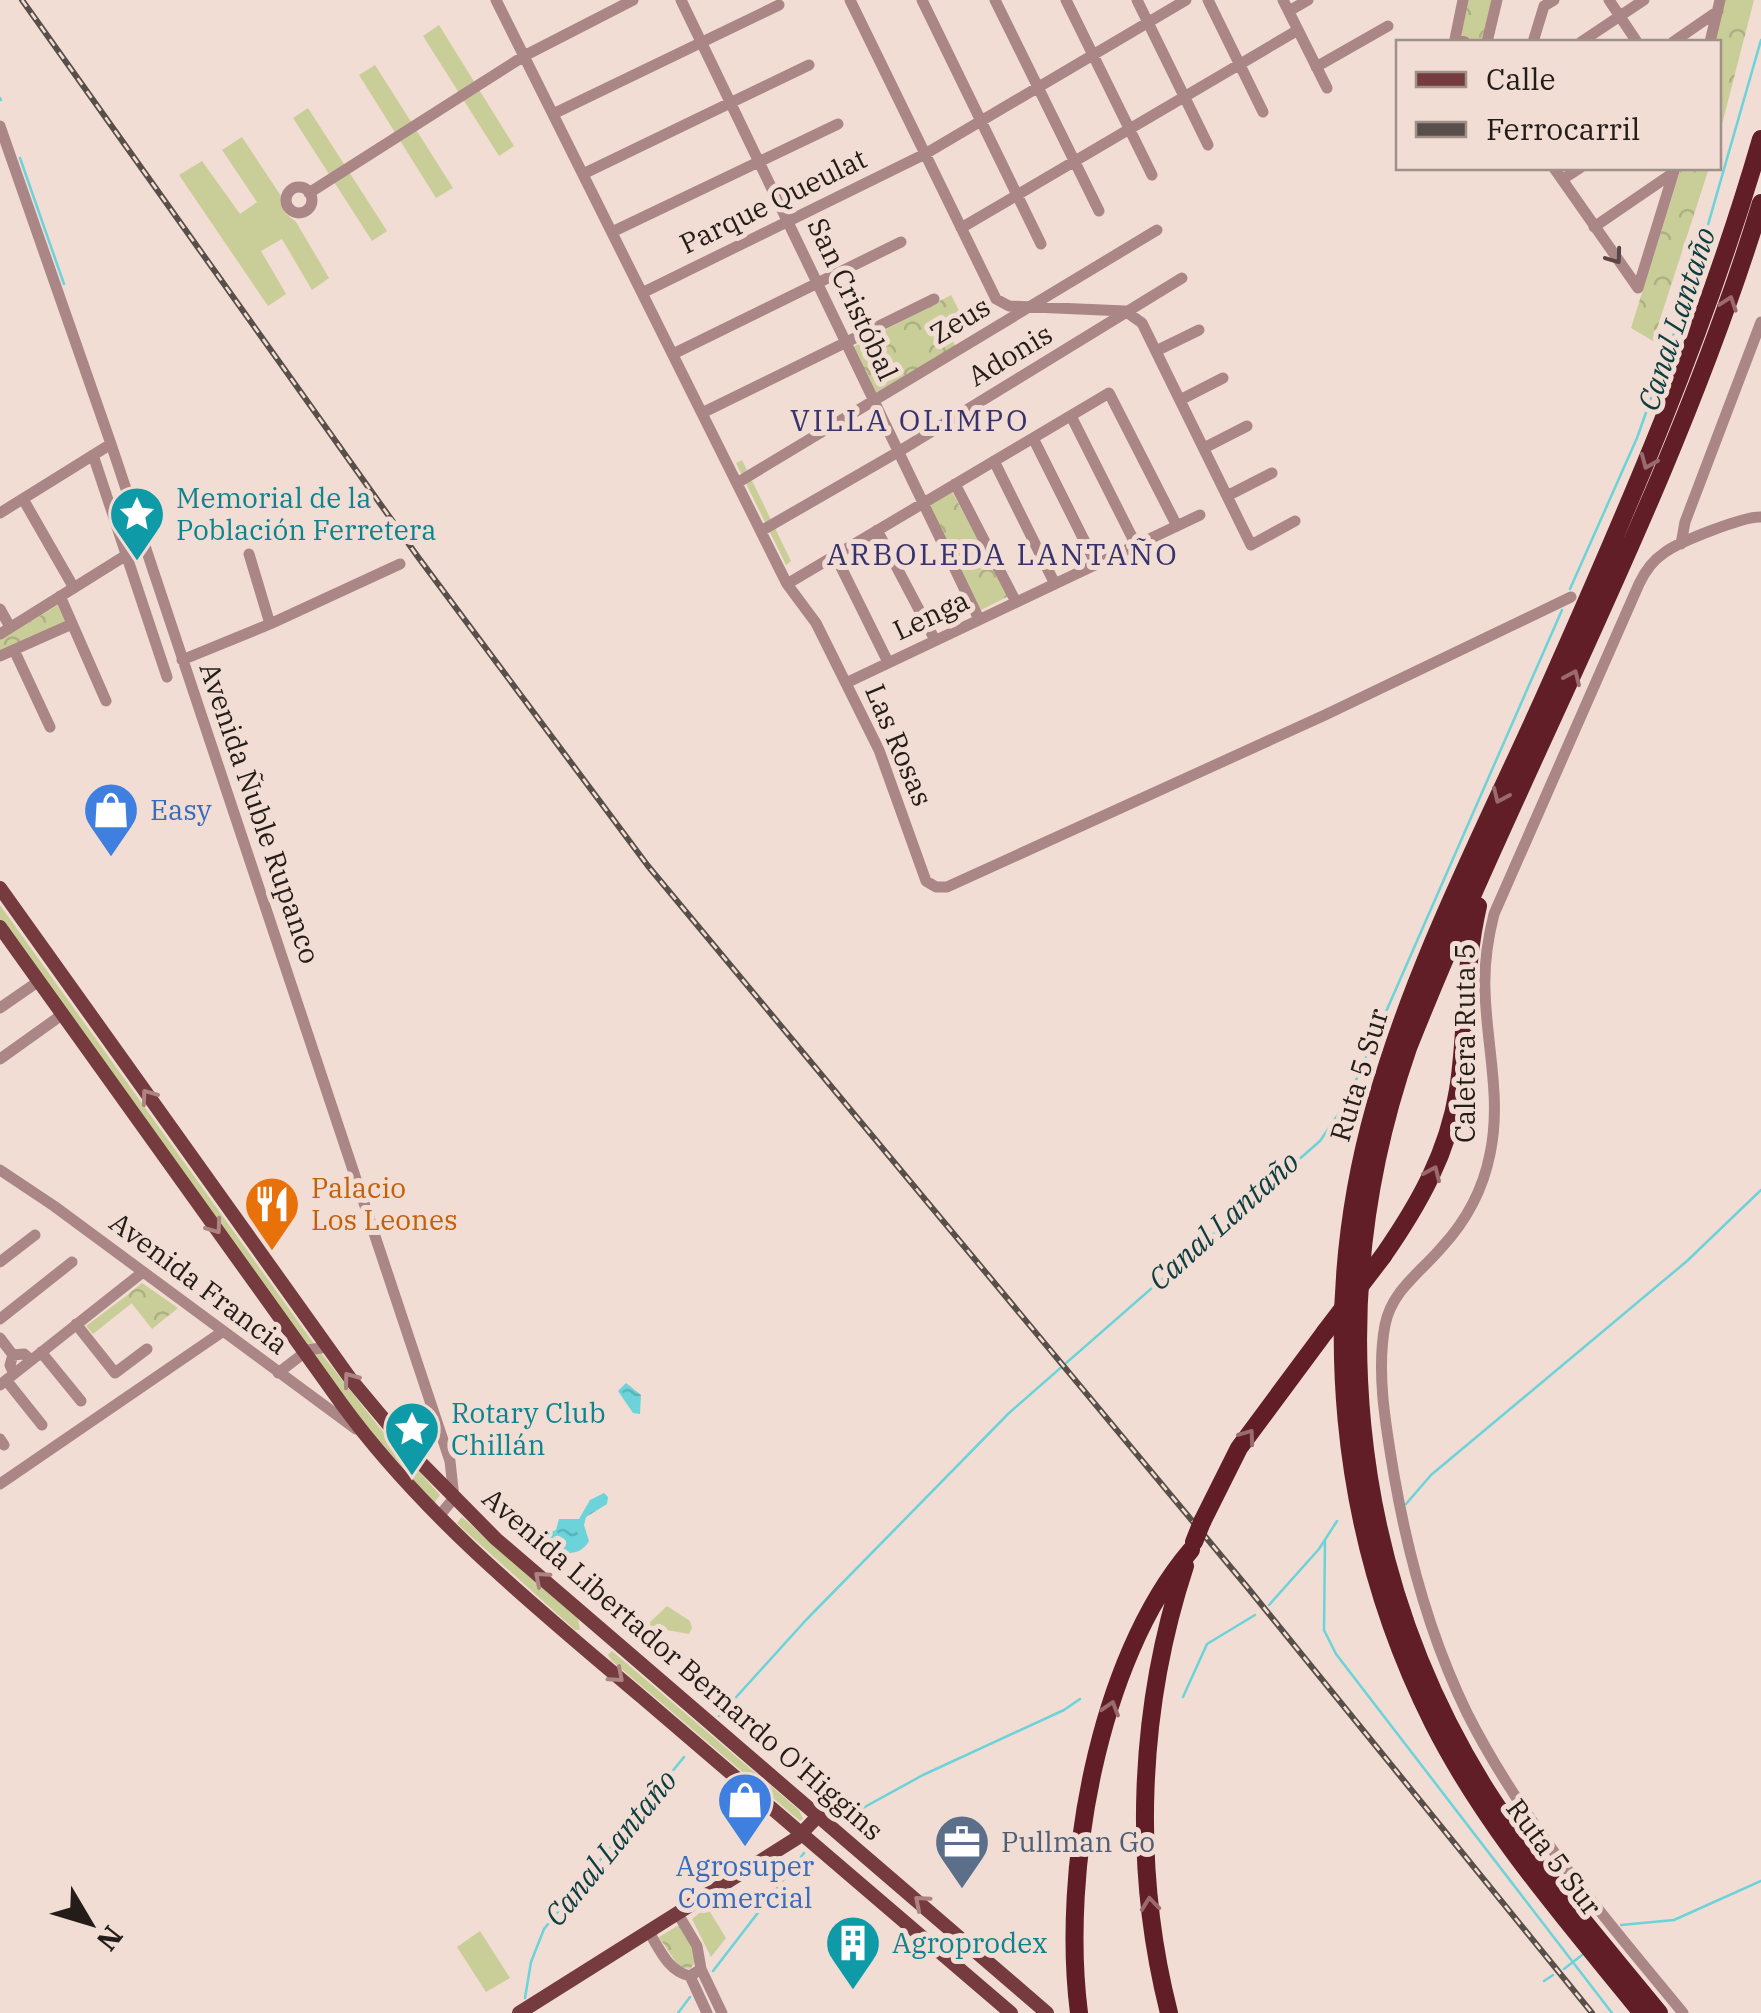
<svg xmlns="http://www.w3.org/2000/svg" width="1761" height="2013" font-family="'IBM Plex Serif',serif">
  <defs>
    <pattern id="forest-crowns" width="20" height="18" patternUnits="userSpaceOnUse" patternTransform="scale(2.5)"><rect width="20" height="18" fill="#c9ce98"/><path d="M2 6a3 3 0 1 1 6 0M12 15a3 3 0 1 1 6 0" fill="none" stroke="#acb082"/></pattern>
    <pattern id="water-ripples" width="26" height="14" patternUnits="userSpaceOnUse" patternTransform="scale(2.5)"><rect width="26" height="14" fill="#6bd3d9"/><path d="M2 4q2-2 4 0t4 0M15 11q2-2 4 0t4 0" fill="none" stroke="#5cb5ba"/></pattern>
  </defs>
  <rect width="100%" height="100%" fill="#f1ddd3"/>
  <path fill="#c9ce98" d="M439,25L514,146L499,156L423,36Z
    M375,65L453,188L436,198L359,75Z
    M308,108L387,231L372,241L293,118Z
    M242,137L281,196L285,213L296,222L329,278L312,290L282,239L261,251L286,294L268,306L179,175L202,161L240,214L257,202L222,150Z
    M742,460L791,561L786,565L736,463Z
    M0,905L317,1348L379,1427L440,1495L434,1503L372,1434L309,1352L0,920Z
    M126,1296L132,1303L93,1334L86,1326Z
    M462,1517L578,1619L580,1630H575L463,1529L457,1523Z
    M667,1606L690,1621L692,1628L689,1634L650,1627V1622Z
    M612,1651L799,1810L803,1819L800,1821L611,1660L608,1655Z
    M707,1907L726,1938L711,1957L692,1919Z
    M480,1931L510,1978L486,1992L457,1947Z"/>
  <path fill="url(#forest-crowns)" d="M1468,0H1493L1483,42L1460,38Z
    M1724,0H1754L1719,136L1718,42H1714Z
    M1681,168H1709L1653,341L1631,328Z
    M951,295L962,316L945,326L957,349L877,398L853,347Z
    M951,490L1009,596L979,611L925,506Z
    M58,605L67,623L0,653V640Z
    M142,1283L178,1308L152,1329L126,1296Z
    M679,1925L695,1954V1962L690,1969L679,1967L659,1937Z"/>
  <path fill="url(#water-ripples)" d="M626,1383L641,1395L640,1414L633,1413L618,1391Z
    M604,1493L608,1497L607,1504L586,1517L584,1525L589,1541C578,1560 561,1551 543,1549L538,1543L540,1536L556,1530L559,1519H579L590,1500Z"/>
  <g fill="none" stroke-linecap="round" stroke-linejoin="round">
    <path stroke="#6bd3d9" stroke-width="2.5" d="M0,98L1,100
      M20,158L64,284
      M1570,589L1637,438L1689,291L1761,40
      M1406,1504L1431,1475L1687,1261L1761,1190
      M1325,1540L1324,1630L1336,1654L1612,2013
      M1269,1605L1319,1549L1337,1521
      M1183,1697L1207,1644L1255,1615
      M719,1716L806,1620L1009,1413L1320,1141L1346,1103L1562,610
      M841,1820L923,1775L1064,1710L1080,1699
      M1621,1925L1674,1920L1761,1881
      M1564,1969L1582,1955
      M713,1971L804,1853
      M1544,1981L1553,1975
      M525,1998L531,1962L544,1929L684,1757
      M678,2013L690,1997"/>
    <path stroke="#aa8687" stroke-width="11" d="M496,0L787,584L816,623L879,750L926,881L936,887H947L1325,715L1571,597
      M681,0L979,619
      M850,0L996,299L1009,306L1125,311L1142,323L1251,545L1295,521
      M922,0L1041,244
      M995,0L1099,211
      M1066,0L1152,175
      M1137,0L1208,145
      M1208,0L1263,112
      M1283,0L1327,88
      M1463,0L1455,39L1465,42
      M1609,0L1637,42
      M1289,11L1308,0
      M1487,42L1497,0
      M1533,42L1544,6L1554,0
      M1581,42L1644,0
      M1673,42L1718,11
      M1710,42L1720,0
      M1316,67L1388,26
      M553,114L779,5
      M0,126L111,444L450,1461L454,1498L440,1515
      M1554,168L1638,288
      M583,174L809,65
      M1563,179L1580,168
      M286 200a13 13 0 1 1 26 0a13 13 0 1 1-26 0Z
      M309,193L524,56L633,0
      M1594,227L1673,173
      M961,228L1298,30
      M612,232L838,124
      M1638,288L1675,168
      M642,293L925,154L1186,0
      M1156,351L1199,330
      M673,354L901,242
      M1180,400L1223,378
      M702,413L934,299
      M1071,416L1136,545
      M1033,438L1096,564
      M1204,448L1247,426
      M93,455L167,677
      M994,461L1055,584
      M737,483L1157,230
      M955,484L1016,602
      M1227,496L1272,473
      M23,499L74,588
      M0,513L111,444
      M877,530L935,640
      M761,531L898,452L1182,278
      M1681,544L1685,522L1761,322
      M249,554L270,624
      M835,555L888,662
      M787,584L1109,393L1177,526
      M60,596L106,701
      M0,609L10,627
      M0,634L144,544
      M14,650L50,727
      M0,656L72,624
      M182,660L270,624L400,564
      M846,683L1200,515
      M0,1008L39,981
      M0,1059L63,1014
      M0,1170L54,1206L356,1429
      M0,1262L35,1235
      M0,1319L72,1262
      M76,1324L115,1373L147,1349
      M0,1338L13,1355
      M41,1352L81,1401
      M278,1373L308,1350L327,1347
      M14,1374L10,1365L13,1355L24,1354L31,1360
      M6,1380L42,1425
      M0,1385L143,1272
      M0,1439L4,1445
      M0,1484L222,1332
      M649,1932C660,1950 668,1971 690,1976L701,1969L697,1946L678,1914
      M701,1969L722,2013
      M690,1976L707,2013
      M1683,2013C1605,1918 1523,1824 1467,1713C1431,1639 1408,1556 1394,1475C1386,1427 1376,1373 1385,1325C1392,1290 1421,1272 1442,1247C1466,1221 1483,1189 1490,1154C1502,1098 1486,1044 1485,989C1484,963 1488,938 1494,914L1639,584C1645,571 1652,561 1664,553C1678,542 1744,516 1761,517"/>
    <path stroke="#753b3f" stroke-width="14" d="M0,888L352,1381L418,1460L496,1539L1047,2013
      M0,927L341,1403C423,1516 537,1608 643,1698C766,1803 889,1908 1011,2013
      M519,2013L797,1838L818,1816"/>
    <path stroke="#611e27" stroke-width="18" d="M1383,1256C1419,1204 1448,1153 1458,1090C1468,1027 1463,970 1478,906
      M1202,1522L1239,1448L1325,1332
      M1079,2013C1061,1873 1097,1660 1191,1550
      M1169,2013C1132,1868 1138,1709 1185,1566
      M1642,2013C1567,1920 1487,1830 1433,1723C1338,1533 1317,1311 1375,1106C1414,966 1483,833 1543,700C1625,516 1705,333 1761,139
      M1659,2013C1599,1939 1534,1866 1483,1785C1346,1562 1323,1293 1408,1048C1521,764 1671,497 1761,203"/>
    <g stroke="#594f4a" stroke-width="6">
      <path id="rail" d="M22,0L418,557L648,866L1248,1588L1592,2013"/>
    </g>
    <use href="#rail" stroke="#f1ddd3" stroke-width="2.5" stroke-dasharray="8" stroke-linecap="butt"/>
    <path stroke="#611e27" stroke-width="18" d="M1325,1332L1383,1256
      M1194,1542L1202,1522"/>
  </g>
  <defs><path id="oneway-chevron" d="M-2-3.5L2.5 0L-2 3.5" fill="none" stroke-width="1.6" stroke-linecap="round" stroke-linejoin="round" transform="scale(2.5)"/></defs>
  <use stroke="#594645" href="#oneway-chevron" transform="translate(1615 257) rotate(54)"/>
  <g stroke="#9b6a6c">
    <use href="#oneway-chevron" transform="translate(1729 303) rotate(-71)"/>
    <use href="#oneway-chevron" transform="translate(1648 462) rotate(113)"/>
    <use href="#oneway-chevron" transform="translate(1573 677) rotate(-66)"/>
    <use href="#oneway-chevron" transform="translate(1500 796) rotate(114)"/>
    <use href="#oneway-chevron" transform="translate(1433 1173) rotate(-66)"/>
    <use href="#oneway-chevron" transform="translate(1248 1436) rotate(-54)"/>
    <use href="#oneway-chevron" transform="translate(1111 1708) rotate(-73)"/>
    <use href="#oneway-chevron" transform="translate(1150 1904) rotate(-96)"/>
  </g>
  <g stroke="#ad8482">
    <use href="#oneway-chevron" transform="translate(148 1096) rotate(-126)"/>
    <use href="#oneway-chevron" transform="translate(215 1227) rotate(54)"/>
    <use href="#oneway-chevron" transform="translate(350 1379) rotate(-127)"/>
    <use href="#oneway-chevron" transform="translate(541 1578) rotate(-139)"/>
    <use href="#oneway-chevron" transform="translate(617 1676) rotate(41)"/>
    <use href="#oneway-chevron" transform="translate(921 1902) rotate(-139)"/>
  </g>
  <defs>
    <g id="sight-pin" transform="scale(2.875)"><path d="M0 17L-7.5 6A9.5 9.5 0 1 1 7.5 6Z" fill="#0f9aa8" stroke="#f1ddd3"/><path d="M0-6L1.8-2.2L6-1.7L2.9 1.2L3.7 5.4L0 3.3L-3.7 5.4L-2.9 1.2L-6-1.7L-1.8-2.2Z" fill="#fff"/></g>
    <g id="shop-pin" transform="scale(2.875)"><path d="M0 17L-7.5 6A9.5 9.5 0 1 1 7.5 6Z" fill="#3f7fe0" stroke="#f1ddd3"/><path d="M-5-2.5h2.3a2.7 3.5 0 0 1 5.4 0H5L5.5 6h-11ZM-1.5-2.5h3a1.5 2.3 0 0 0-3 0Z" fill="#fff"/></g>
    <g id="restaurant-pin" transform="scale(2.875)"><path d="M0 17L-7.5 6A9.5 9.5 0 1 1 7.5 6Z" fill="#e8710a" stroke="#f1ddd3"/><path d="M-5-6h1v4h1v-4h1v4h1v-4h1v5L-1.5 .5V6h-2V.5L-5-1ZM5-6V6H3V1.5H1.5Q1.5-4 5-6Z" fill="#fff"/></g>
    <g id="office-pin" transform="scale(2.875)"><path d="M0 17L-7.5 6A9.5 9.5 0 1 1 7.5 6Z" fill="#5c6f8a" stroke="#f1ddd3"/><path d="M-6-3h4V-5.5h4V-3h4V5H-6ZM-1-4.5V-3h2v-1.5ZM-6 0V1H6V0Z" fill="#fff"/></g>
    <g id="building-pin" transform="scale(2.875)"><path d="M0 17L-7.5 6A9.5 9.5 0 1 1 7.5 6Z" fill="#0f9aa8" stroke="#f1ddd3"/><path d="M-4-6H4V6H1V3H-1V6H-4ZM-2.5-4.3h1.7v1.8h-1.7ZM.8-4.3h1.7v1.8H.8ZM-2.5-1h1.7V.8h-1.7ZM.8-1h1.7V.8H.8Z" fill="#fff"/></g>
  </defs>
  <g fill-rule="evenodd">
    <use href="#sight-pin" x="137" y="514"/>
    <use href="#shop-pin" x="111" y="810"/>
    <use href="#restaurant-pin" x="272" y="1204"/>
    <use href="#sight-pin" x="412" y="1429"/>
    <use href="#shop-pin" x="745" y="1800"/>
    <use href="#office-pin" x="962" y="1842"/>
    <use href="#building-pin" x="853" y="1943"/>
  </g>
  <g text-anchor="middle" stroke-width="10" stroke-linejoin="round" paint-order="stroke">
    <g font-size="28" fill="#231c19" stroke="#f1ddd3">
      <text transform="translate(773 201) rotate(-26)" y="10">Parque Queulat</text>
      <text transform="translate(853 299) rotate(65)" y="10">San Cristóbal</text>
      <text transform="translate(960 320) rotate(-31)" y="10">Zeus</text>
      <text transform="translate(1010 355) rotate(-31)" y="10">Adonis</text>
      <text transform="translate(931 615) rotate(-25)" y="10">Lenga</text>
      <text transform="translate(899 745) rotate(67)" y="10">Las Rosas</text>
      <text transform="translate(260 813) rotate(71)" y="10">Avenida Ñuble Rupanco</text>
      <text transform="translate(1465 1043) rotate(-90)" y="10">Caletera Ruta 5</text>
      <text transform="translate(1359 1075) rotate(-73)" y="10">Ruta 5 Sur</text>
      <text transform="translate(199 1283) rotate(37)" y="10">Avenida Francia</text>
      <text transform="translate(683 1664) rotate(41)" y="10">Avenida Libertador Bernardo O'Higgins</text>
      <text transform="translate(1554 1857) rotate(53)" y="10">Ruta 5 Sur</text>
    </g>
    <g font-size="28" fill="#0d838f" stroke="#f1ddd3" text-anchor="start">
      <text x="176" y="508">Memorial de la<tspan x="176" dy="32">Población Ferretera</tspan></text>
      <text x="451" y="1423">Rotary Club<tspan x="451" dy="32">Chillán</tspan></text>
      <text x="892" y="1953">Agroprodex</text>
    </g>
    <g font-size="28" fill="#366cbe" stroke="#f1ddd3" text-anchor="start">
      <text x="150" y="820">Easy</text>
      <text x="745" y="1876" text-anchor="middle">Agrosuper<tspan x="745" dy="32">Comercial</tspan></text>
    </g>
    <g font-size="28" fill="#c56008" stroke="#f1ddd3" text-anchor="start">
      <text x="311" y="1198">Palacio<tspan x="311" dy="32">Los Leones</tspan></text>
    </g>
    <g font-size="28" fill="#4e5e75" stroke="#f1ddd3" text-anchor="start">
      <text x="1001" y="1852">Pullman Go</text>
    </g>
    <g font-size="30" font-style="italic" fill="#0c3e41" stroke="#f1ddd3">
      <text transform="translate(1677 319) rotate(-72)" y="10">Canal Lantaño</text>
      <text transform="translate(1224 1221) rotate(-42)" y="10">Canal Lantaño</text>
      <text transform="translate(611 1848) rotate(-51)" y="10">Canal Lantaño</text>
    </g>
    <g font-size="30" letter-spacing="2.5" fill="#38336e" stroke="#f1ddd3">
      <text x="910" y="431">VILLA OLIMPO</text>
      <text x="1003" y="565">ARBOLEDA LANTAÑO</text>
    </g>
  </g>
  <rect x="1396" y="40" width="325" height="130" fill="#f1ddd3" stroke="#9f9089" stroke-width="2.5"/>
  <rect x="1416" y="72" width="50" height="15" fill="#753b3f" stroke="#9f9089" stroke-width="2.5"/>
  <text x="1486" y="90" font-size="30" fill="#231c19">Calle</text>
  <rect x="1416" y="122" width="50" height="15" fill="#594f4a" stroke="#9f9089" stroke-width="2.5"/>
  <text x="1486" y="140" font-size="30" fill="#231c19">Ferrocarril</text>
  <g transform="translate(90 1923) rotate(128)" stroke="#f1ddd3" stroke-width="8" paint-order="stroke">
  <path d="M0-8L18 38L0 25L-18 38Z" fill="#231c19"/>
  <text y="-15" font-size="28" font-weight="bold" text-anchor="middle" fill="#231c19">N</text>
  </g>
</svg>
